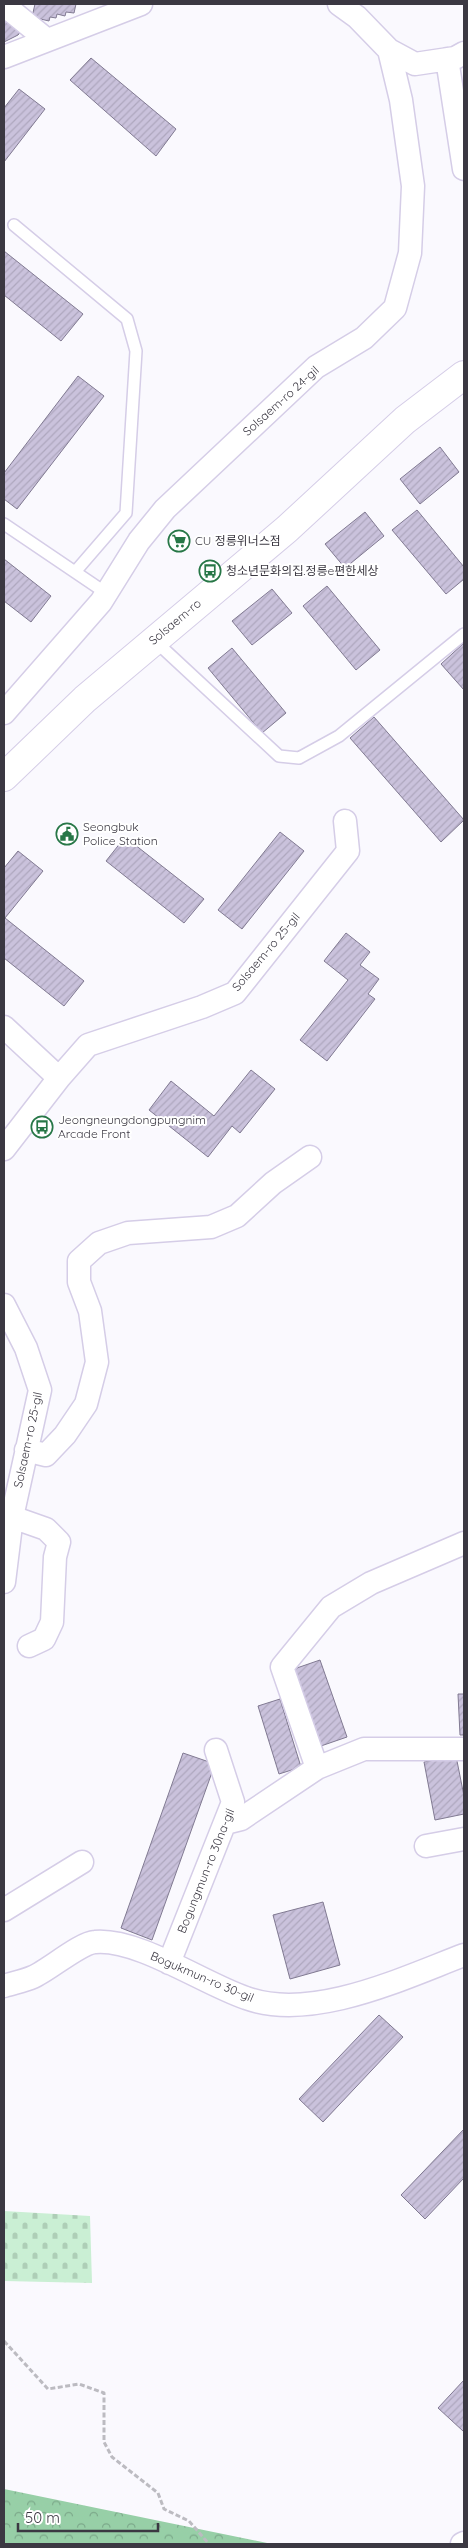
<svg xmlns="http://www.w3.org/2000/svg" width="468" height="2548" font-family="Quicksand,'Noto Sans KR',sans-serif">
  <defs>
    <pattern id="forest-crowns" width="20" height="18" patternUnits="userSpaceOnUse" patternTransform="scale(1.25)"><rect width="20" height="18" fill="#97cfa7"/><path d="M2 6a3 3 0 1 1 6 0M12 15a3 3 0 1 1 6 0" fill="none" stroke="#7ca98a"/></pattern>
    <pattern id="cemetery-stones" width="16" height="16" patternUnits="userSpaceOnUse" patternTransform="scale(1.25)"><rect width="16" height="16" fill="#caefd4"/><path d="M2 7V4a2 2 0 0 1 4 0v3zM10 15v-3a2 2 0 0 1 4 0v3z" fill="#aeceb7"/></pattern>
    <pattern id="building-hatch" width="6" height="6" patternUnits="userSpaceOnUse" patternTransform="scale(1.25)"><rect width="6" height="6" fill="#cac2dc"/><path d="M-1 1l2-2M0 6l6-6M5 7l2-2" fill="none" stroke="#aea7be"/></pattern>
  </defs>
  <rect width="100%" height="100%" fill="#faf9fe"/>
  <path fill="url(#forest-crowns)" d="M4,2489L272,2544H4Z"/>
  <path fill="url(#cemetery-stones)" d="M4,2211L90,2216L92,2283L4,2281Z"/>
  <path fill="url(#building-hatch)" stroke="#817a92" d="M35,4H76L74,13L66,12L65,16L57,14L56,18L50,17L49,21L32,17Z
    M4,15L23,29L18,35L4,42Z
    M91,58L176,129L156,156L70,80Z
    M19,89L45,109L4,162V108Z
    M4,251L83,314L61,341L4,295Z
    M78,376L104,396L17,509L4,499V473Z
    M440,447L459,472L420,504L400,479Z
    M417,510L464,567V579L446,594L392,530Z
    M365,512L384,536L345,568L325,544Z
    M4,559L51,596L31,622L4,601Z
    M327,586L380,650L356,670L303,606Z
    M272,589L292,613L252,645L232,621Z
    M464,643V690L441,664Z
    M232,648L286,713L262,733L208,668Z
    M374,717L464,820L441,842L350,738Z
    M280,832L304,851L242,929L218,910Z
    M125,837L204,899L184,923L106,861Z
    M18,851L43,871L5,918L84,981L64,1006L4,958V868Z
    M346,933L370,952L360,965L379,979L368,994L375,999L327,1061L300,1040L348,980L324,961Z
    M251,1070L275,1089L240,1133L232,1126L208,1157L149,1110L171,1081L214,1116Z
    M320,1660L347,1737L318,1747L291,1670Z
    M458,1694H464V1735H460Z
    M280,1699L301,1767L279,1774L258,1706Z
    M183,1753L215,1764L152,1940L121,1928Z
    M456,1756L464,1796V1814L435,1820L424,1762Z
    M323,1902L340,1965L290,1979L273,1915Z
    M379,2015L403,2037L323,2122L299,2099Z
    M464,2129V2178L425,2219L401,2195Z
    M464,2380V2429L463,2431L438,2408Z"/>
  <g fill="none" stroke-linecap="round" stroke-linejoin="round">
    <g stroke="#d5cde7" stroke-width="14">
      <path id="service" d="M14,225L127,319L136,351L126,513L75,572
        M4,524L106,593
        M154,640L279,756L299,758L339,736L464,634"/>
    </g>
    <g stroke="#d5cde7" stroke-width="25">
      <path id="minor" d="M4,5L47,40
        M389,50L415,64L455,58L464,53
        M4,57L141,4
        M447,59L464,169
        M4,713L101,602L139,541L165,509L316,367L364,338L395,308L410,253L413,186L401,100L389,50L357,17L339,4
        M4,1027L59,1078
        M4,1149L59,1078L88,1045L202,1007L235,993L348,851L345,821
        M4,1305L26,1348L40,1390L12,1517L4,1582
        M26,1450L46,1455L65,1435L86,1404L97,1362L90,1311L79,1282V1261L99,1243L128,1233L211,1227L237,1216L273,1183L310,1157
        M12,1517L46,1529L59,1542L55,1557L52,1622L44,1639L29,1646
        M317,1768L282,1667L331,1607L371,1583L464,1543
        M225,1823L241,1819L317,1768L364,1749H464
        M426,1846L464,1839
        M4,1910L82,1862
        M169,1963L233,1802L216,1750
        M4,1986C13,1983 24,1981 33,1977C49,1970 80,1943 95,1942C138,1938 204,1984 246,1998C312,2022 403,1978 464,1955
        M462,2544L464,2543"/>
    </g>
    <g stroke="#d5cde7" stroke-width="30">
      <path id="secondary" d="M4,777L85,699L287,529L405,420L464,375"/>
    </g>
    <path stroke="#bcbbc1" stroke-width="3" stroke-dasharray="5 2.5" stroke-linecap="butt" d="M4,2341L48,2389L79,2384L104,2393V2442L112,2457L158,2493L164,2509L189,2521L209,2544"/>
    <use href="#service" stroke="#fff" stroke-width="11"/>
    <use href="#minor" stroke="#fff" stroke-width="22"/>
    <use href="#secondary" stroke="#fff" stroke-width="28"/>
  </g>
  <defs>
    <g id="supermarket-ring" transform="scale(1.125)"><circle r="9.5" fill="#fff" stroke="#277747" stroke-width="1.5"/><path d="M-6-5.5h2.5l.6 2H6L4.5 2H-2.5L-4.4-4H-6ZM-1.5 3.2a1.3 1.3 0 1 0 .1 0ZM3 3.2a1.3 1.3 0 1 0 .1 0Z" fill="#277747"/></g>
    <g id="bus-ring" transform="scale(1.125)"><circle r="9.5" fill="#fff" stroke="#277747" stroke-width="1.5"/><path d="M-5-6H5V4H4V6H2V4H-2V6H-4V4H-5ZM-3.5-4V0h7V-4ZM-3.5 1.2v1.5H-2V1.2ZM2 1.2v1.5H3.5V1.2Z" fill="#277747"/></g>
    <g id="civic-ring" transform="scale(1.125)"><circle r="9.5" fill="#fff" stroke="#277747" stroke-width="1.5"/><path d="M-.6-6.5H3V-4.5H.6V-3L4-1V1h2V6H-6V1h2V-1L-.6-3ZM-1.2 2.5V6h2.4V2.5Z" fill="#277747"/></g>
  </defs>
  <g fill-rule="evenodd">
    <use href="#supermarket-ring" x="179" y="541"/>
    <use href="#bus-ring" x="210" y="571"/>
    <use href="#civic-ring" x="67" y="834"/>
    <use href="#bus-ring" x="42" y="1127"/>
  </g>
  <g text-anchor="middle" stroke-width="4" stroke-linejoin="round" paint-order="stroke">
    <g font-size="12" fill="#3b3842" stroke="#fff">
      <text transform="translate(281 401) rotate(-42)" y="4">Solsaem-ro 24-gil</text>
      <text transform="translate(175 622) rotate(-40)" y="4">Solsaem-ro</text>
      <text transform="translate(266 952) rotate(-50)" y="4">Solsaem-ro 25-gil</text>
      <text transform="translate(28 1440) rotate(-78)" y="4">Solsaem-ro 25-gil</text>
      <text transform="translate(206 1871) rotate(-68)" y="4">Bogungmun-ro 30na-gil</text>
      <text transform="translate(202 1977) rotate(23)" y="4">Bogukmun-ro 30-gil</text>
    </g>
    <g font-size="12" fill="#3b3842" stroke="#fff" text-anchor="start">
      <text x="195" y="545">CU 정릉위너스점</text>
      <text x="226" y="575">청소년문화의집.정릉e편한세상</text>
      <text x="83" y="831">Seongbuk<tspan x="83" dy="14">Police Station</tspan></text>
      <text x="58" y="1124">Jeongneungdongpungnim<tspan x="58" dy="14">Arcade Front</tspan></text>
    </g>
  </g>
  <rect width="468" height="2548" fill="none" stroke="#3b3842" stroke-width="10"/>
  <path d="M18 2523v8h140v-8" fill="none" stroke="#3b3842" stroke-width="2.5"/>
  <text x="25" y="2523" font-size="15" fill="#3b3842" stroke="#ffffff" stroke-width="4" paint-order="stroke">50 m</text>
</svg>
